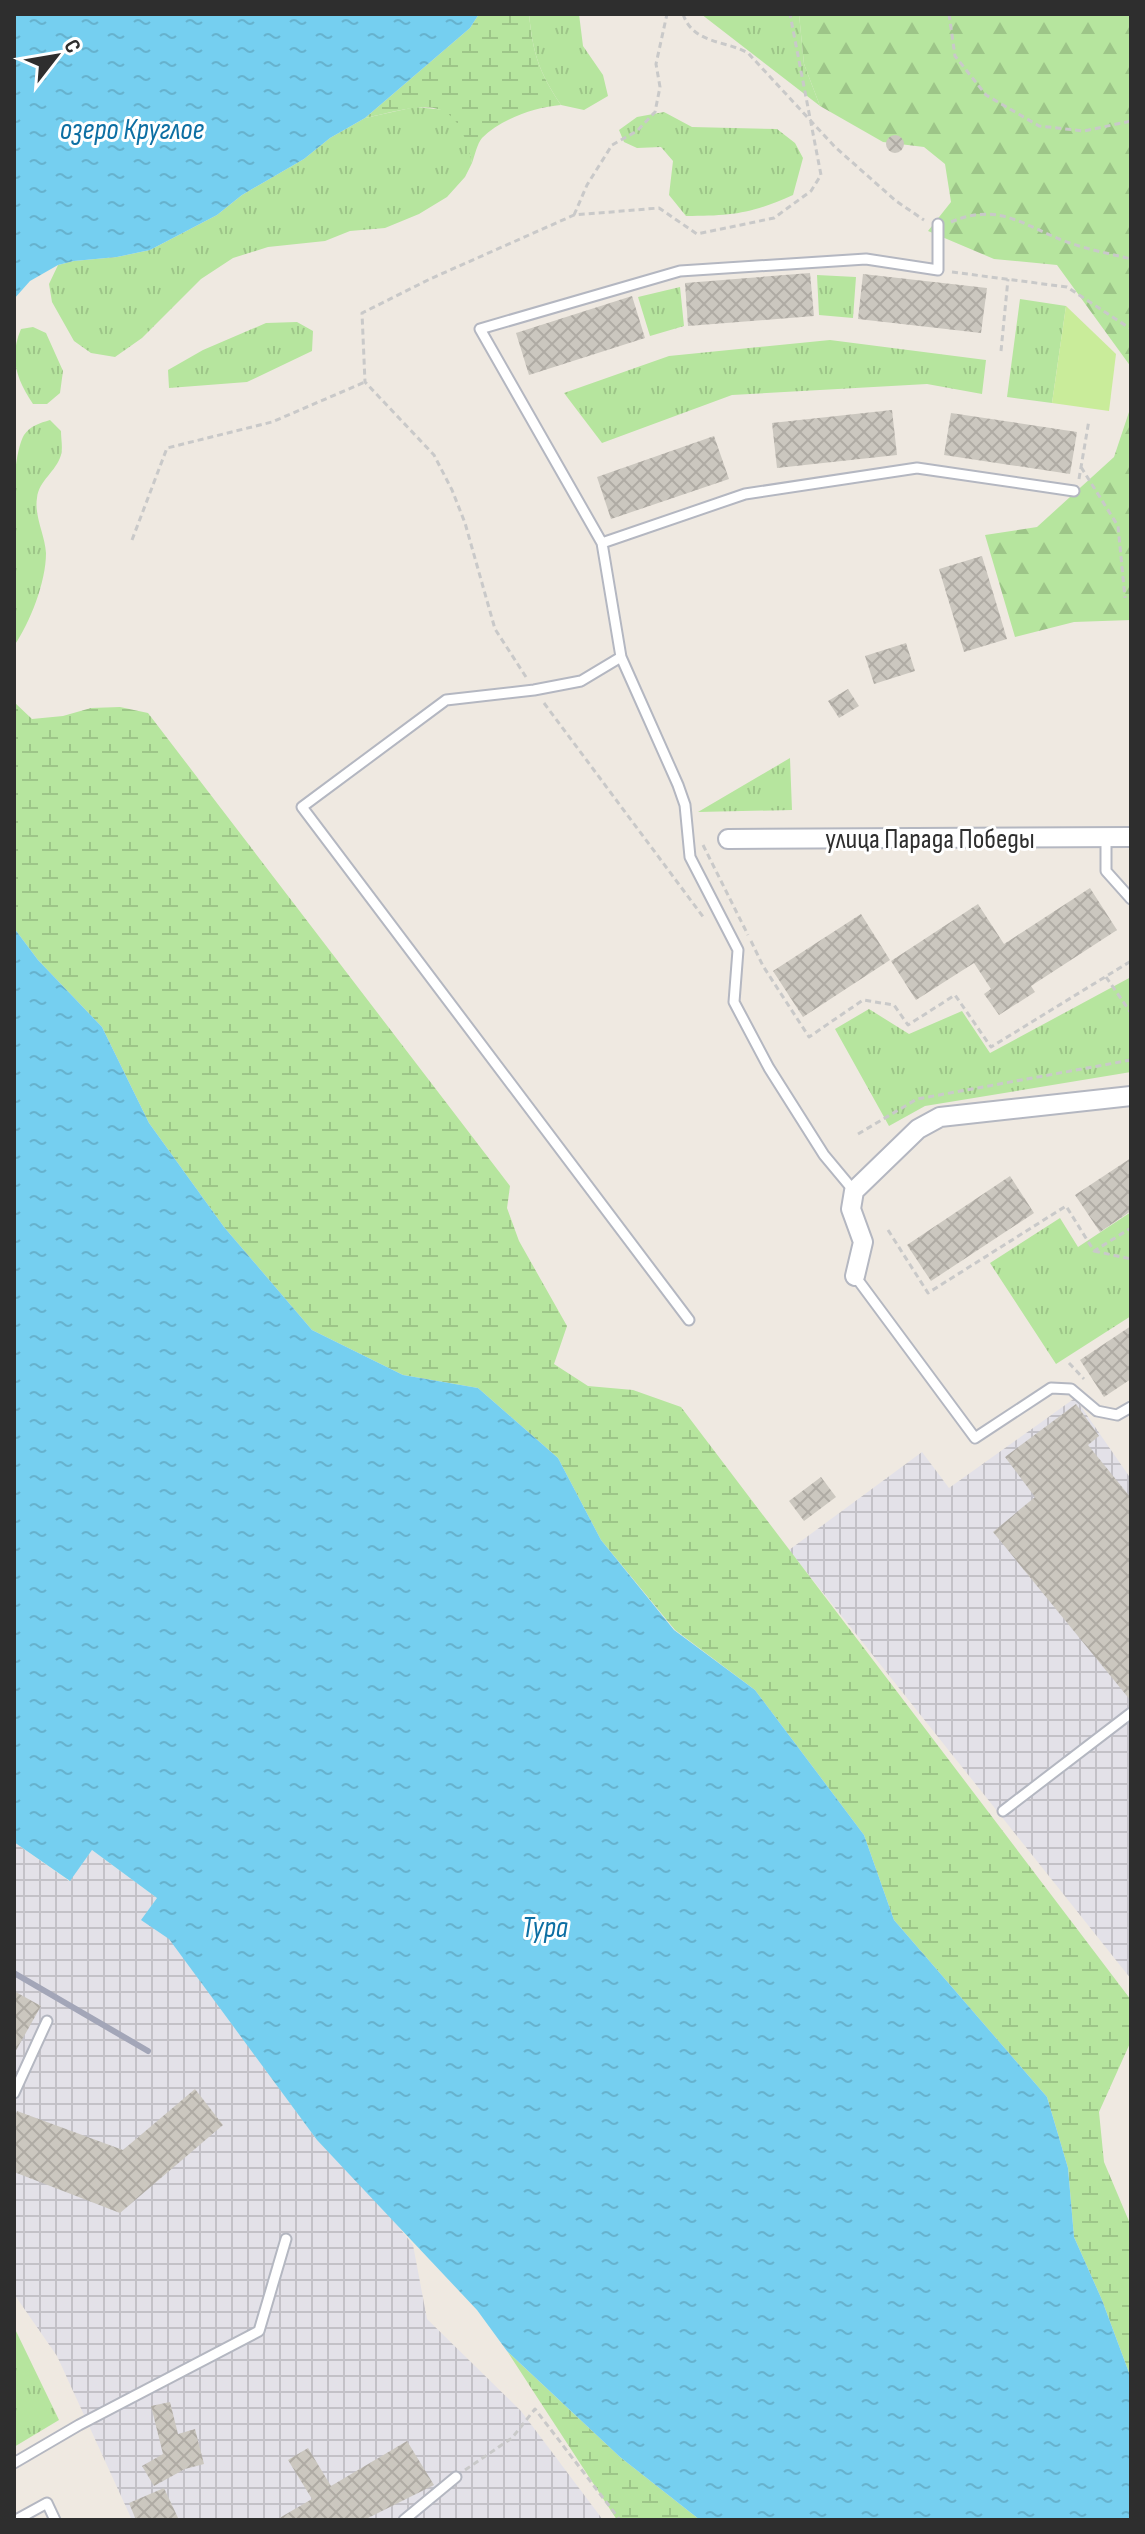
<svg xmlns="http://www.w3.org/2000/svg" width="1145" height="2534" font-family="'Sofia Sans Condensed',sans-serif">
  <defs>
    <pattern id="industrial-grid" width="8" height="8" patternUnits="userSpaceOnUse" patternTransform="scale(2)"><rect width="8" height="8" fill="#e3e1e8"/><path d="M0 4h8M4 0v8" fill="none" stroke="#c3c1c7"/></pattern>
    <pattern id="grass-tufts" width="24" height="20" patternUnits="userSpaceOnUse" patternTransform="scale(2)"><rect width="24" height="20" fill="#b6e59e"/><path d="M3 7l-1-3M5 7V3M7 7l1-3M15 17l-1-3M17 17v-4M19 17l1-3" fill="none" stroke="#9dc588"/></pattern>
    <pattern id="forest-firs" width="22" height="20" patternUnits="userSpaceOnUse" patternTransform="scale(2)"><rect width="22" height="20" fill="#b6e59e"/><path d="M5 1l3.5 6h-7zM16 11l3.5 6h-7z" fill="#9dc588"/></pattern>
    <pattern id="wetland-marsh" width="20" height="14" patternUnits="userSpaceOnUse" patternTransform="scale(2)"><rect width="20" height="14" fill="#b6e59e"/><path d="M1 5h8M5 5V1M11 12h8M15 12V8" fill="none" stroke="#9dc588"/></pattern>
    <pattern id="water-ripples" width="26" height="14" patternUnits="userSpaceOnUse" patternTransform="scale(2)"><rect width="26" height="14" fill="#75cff0"/><path d="M2 4q2-2 4 0t4 0M15 11q2-2 4 0t4 0" fill="none" stroke="#66b2ce"/></pattern>
    <pattern id="building-cross-hatch" width="8" height="8" patternUnits="userSpaceOnUse" patternTransform="scale(2)"><rect width="8" height="8" fill="#cbc7bf"/><path d="M0 0l8 8M0 8l8-8" fill="none" stroke="#afaba4"/></pattern>
  </defs>
  <rect width="100%" height="100%" fill="#efe9e1"/>
  <path fill="url(#industrial-grid)" d="M1075,1398L1131,1479V1979L789,1550L922,1452L949,1488Z
    M14,1842L69,1881L92,1850L157,1898L142,1920L169,1938L317,2140L376,2199L413,2245L427,2319L521,2411L603,2520H132L57,2356L14,2294Z"/>
  <path fill="url(#grass-tufts)" d="M529,14H579L583,46L603,75L608,96L584,110L561,105C539,72 533,54 529,14Z
    M701,14H799L804,64L820,106Z
    M415,107L446,110L462,126L468,143L472,163L465,177L447,197L419,214L385,228L350,231L325,241L268,247L233,258L201,279L142,338L115,357L91,353L74,341L52,302L49,284L58,265L74,261L117,257L150,250L217,215L242,195L304,159L330,138L365,118Z
    M664,112L692,127L777,129L795,143L803,158L793,195C751,214 731,216 686,216L669,195L673,161L661,147L637,148L624,142L619,130L637,117Z
    M817,275L856,277L853,318L819,315Z
    M680,287L684,326L650,336L638,297Z
    M1020,299L1066,306L1052,403L1007,397Z
    M297,322L313,331L312,351L247,382L169,388L168,370L203,350L266,323Z
    M33,327L46,333L63,371L60,393L47,404H33C16,379 9,357 21,329Z
    M830,340L986,360L982,394L927,384L732,395L602,443L564,393L669,356Z
    M50,420L61,431C61,439 63,448 61,455C56,472 39,480 37,498C34,516 45,535 46,553C46,582 30,623 14,646C14,604 6,466 24,435C30,426 40,423 50,420Z
    M790,758L792,810L698,812Z
    M1131,977V1072L925,1106L889,1126L835,1029L869,1009L909,1034L962,1011L990,1053Z
    M1131,1212V1316L1056,1364L990,1263L1060,1218L1078,1247Z
    M14,2327L59,2420L14,2447Z"/>
  <path fill="url(#forest-firs)" d="M799,14H1131V367L1057,265L994,259L928,231L951,202L945,164L924,147L883,142L820,106L804,64Z
    M1131,406V620L1074,622L1015,637L985,535L1037,527L1114,457Z"/>
  <path fill="url(#wetland-marsh)" d="M479,14H529C533,54 539,72 561,105C535,107 501,119 482,138C477,144 475,155 472,163C457,90 424,105 365,118L470,28Z
    M14,702L32,719L63,716L91,708L120,707L148,713L510,1186L507,1208L519,1241L567,1326L554,1364L588,1386L633,1390L681,1407L1131,2000V2041L1099,2112L1104,2162L1131,2226V2378L1102,2300L1074,2237L1068,2168L1047,2097L894,1920L864,1835L755,1690L675,1630L601,1540L558,1458L478,1388L403,1375L312,1330L224,1227L149,1123L102,1027L38,960L14,928Z
    M507,2351L620,2457L700,2520H617Z"/>
  <path fill="#c9ec9a" d="M1066,306L1116,354L1109,411L1052,403Z"/>
  <path fill="url(#water-ripples)" d="M14,14H479L470,28L365,118L330,138L304,159L242,195L217,215L150,250L117,257L74,261L58,265L30,281L14,299Z
    M14,928L38,960L102,1027L149,1123L224,1227L312,1330L403,1375L478,1388L558,1458L601,1540L674,1630L755,1690L864,1835L894,1920L1047,2097L1068,2168L1074,2237L1102,2300L1131,2378V2520H700L620,2457L507,2351L477,2310L317,2140L169,1939L141,1920L157,1898L92,1850L70,1881L14,1842Z"/>
  <path fill="url(#building-cross-hatch)" d="M886 144a9 9 0 1 1 18 0a9 9 0 1 1-18 0Z
    M810,273L814,316L688,326L685,283Z
    M863,274L987,288L981,333L858,319Z
    M632,296L645,338L529,375L516,333Z
    M892,410L897,455L777,468L772,423Z
    M951,413L1077,432L1070,474L944,455Z
    M714,436L729,479L611,519L597,477Z
    M982,556L1007,639L964,652L939,569Z
    M906,643L915,671L874,684L865,656Z
    M848,689L859,706L839,718L828,701Z
    M1090,888L1117,930L1031,986L1035,992L999,1015L984,994L991,989L974,963L916,1000L891,961L978,904L1004,944Z
    M861,914L890,960L803,1017L773,971Z
    M1131,1158V1211L1100,1232L1075,1195Z
    M1010,1176L1034,1213L931,1281L907,1245Z
    M1131,1326V1379L1104,1397L1080,1360Z
    M1076,1404L1099,1436L1088,1445L1131,1498V1701L993,1532L1035,1497L1005,1457Z
    M821,1477L836,1497L804,1521L789,1501Z
    M14,1991L41,2006L14,2054Z
    M195,2089L223,2125L120,2213L14,2172V2121L17,2111L123,2150Z
    M170,2402L178,2434L195,2429L204,2464L185,2469L154,2486L142,2466L163,2454L151,2406Z
    M407,2441L434,2485L364,2520H276L312,2499L288,2460L308,2448L331,2486Z
    M164,2488L179,2520H136L129,2503Z"/>
  <g fill="none" stroke-linecap="round" stroke-linejoin="round">
    <g stroke="#b4b7c1" stroke-width="13">
      <path id="service" d="M602,543L745,494L917,468L1074,491
        M621,657L581,681L534,690L446,700L302,807L689,1320
        M1106,837V871L1131,899
        M854,1191L824,1155L769,1068L734,1002L738,950L690,857L685,805L678,785L621,657L602,543L480,329L680,271L866,259L938,270V224
        M855,1276L975,1438L1051,1388L1071,1389L1097,1411L1117,1415L1131,1407
        M1003,1811L1131,1713
        M14,2093L47,2021
        M14,2463L79,2425L259,2331L286,2239
        M16,2520L47,2503L55,2520
        M404,2520L456,2477"/>
    </g>
    <g stroke="#b4b7c1" stroke-width="22">
      <path id="minor" d="M728,839L1131,837
        M855,1276L863,1242L851,1209L854,1191L918,1129L940,1117L1131,1096"/>
    </g>
    <path stroke="#c9c9c9" stroke-width="3" stroke-dasharray="6 4" stroke-linecap="butt" d="M683,14C693,44 725,40 748,53L835,147L896,201L924,220
      M949,14L955,56L986,95L1039,126L1084,131L1131,121
      M574,215L587,185L612,145L637,131L655,112L660,87L656,64L667,14
      M951,222C1001,201 1024,227 1070,243C1090,250 1111,254 1131,259
      M952,272L1067,287L1131,329
      M1001,351L1008,279
      M1081,467L1118,526L1125,598
      M1079,479L1089,420
      M132,540L167,448L272,422L365,382
      M526,677L495,629L465,523L452,490L434,455L365,382L362,313L430,279L574,215L659,208L697,234L774,218L811,191L821,175L790,14
      M544,703L704,918
      M703,845L748,935
      M751,941L763,966L809,1037L863,1000L894,1005L908,1025L955,995L991,1047L1131,961
      M1106,977L1131,1013
      M858,1134L917,1099L1131,1060
      M888,1230L928,1293L1066,1206L1094,1251L1131,1228
      M1094,1251L1131,1259
      M1069,1363L1084,1379
      M465,2470L512,2438L535,2409L620,2520"/>
    <use href="#service" stroke="#fff" stroke-width="9"/>
    <use href="#minor" stroke="#fff" stroke-width="18"/>
    <path stroke="#a3a6b8" stroke-width="6" d="M14,1973L148,2051"/>
  </g>
  <g text-anchor="middle" stroke-width="6" stroke-linejoin="round" paint-order="stroke">
    <g font-size="28" fill="#2e2e2e" stroke="#fff">
      <text x="930" y="848">улица Парада Победы</text>
    </g>
    <g font-size="30" font-style="italic" fill="#0d6fa3" stroke="#fff">
      <text x="132" y="139">озеро Круглое</text>
      <text x="545" y="1937">Тура</text>
    </g>
  </g>
  <rect width="1145" height="2534" fill="none" stroke="#2e2e2e" stroke-width="32"/>
  <g transform="translate(56 56) rotate(59)" stroke="#ffffff" stroke-width="6" paint-order="stroke">
  <path d="M0-6L14 30L0 20L-14 30Z" fill="#2e2e2e"/>
  <text y="-12" font-size="22" font-weight="bold" text-anchor="middle" fill="#2e2e2e">С</text>
  </g>
</svg>
